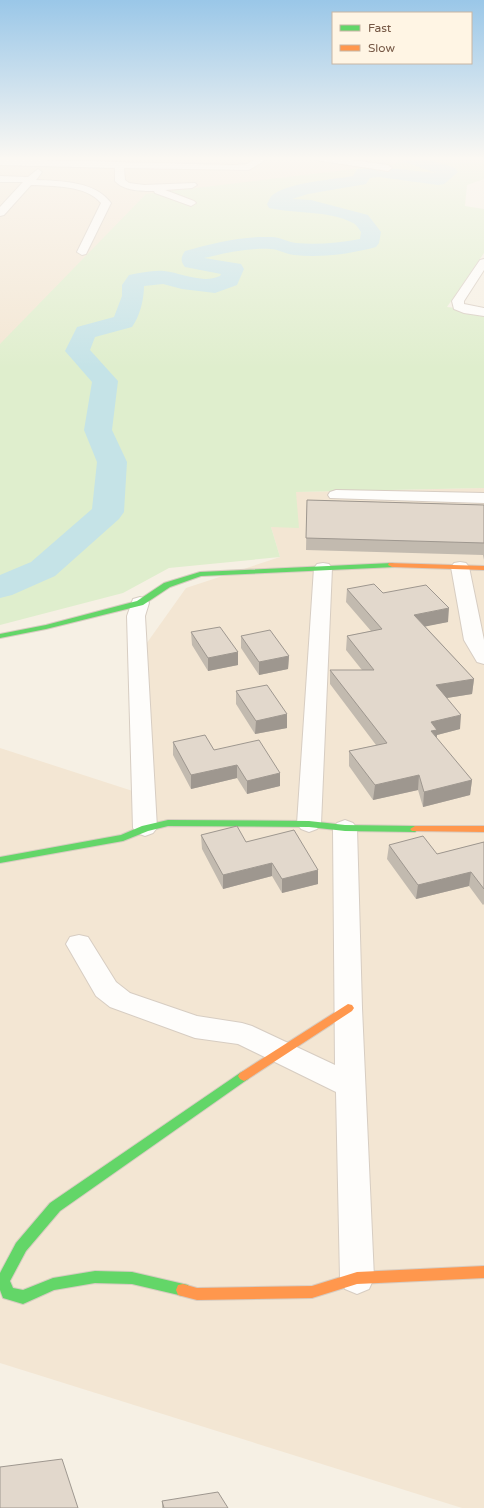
<svg xmlns="http://www.w3.org/2000/svg" width="484" height="1508" font-family="'Varela Round',sans-serif">
  <rect width="100%" height="100%" fill="#f6f0e4"/>
  <path fill="#f3e6d3" d="M0,157H398L396,164L0,344Z
    M484,488V1508H462L0,1363V748L145,795L139,654L186,588L280,557L271,527L296,492Z"/>
  <path fill="#dfeecd" d="M398,157H484V179L467,185L465,206L484,209V253L447,307L484,311V488L296,492L299,528L271,527L280,557L169,568L123,593L0,625V344L146,194L395,164Z"/>
  <g fill="none" stroke-linecap="round" stroke-linejoin="round">
    <path fill="#c5e3e7" fill-rule="evenodd" d="M400,157H423L455,168L458,172L444,184L438,185L379,177L370,178L366,184L308,194L292,199L311,200L368,215L381,232L379,243L376,247C350,254 321,258 294,255C286,254 278,249 270,249C248,248 226,253 204,258L241,264L244,269L237,285L215,293L182,289L163,284L144,286C144,299 140,316 132,327L95,337L90,350L118,381L112,430L127,462L124,512L119,519L55,576L12,595L0,598V575L31,562L92,509L97,462L84,430L92,382L65,351L77,327L114,317L122,296V285L129,275C140,273 153,270 164,271C182,273 202,284 220,276L221,274L185,267C180,261 181,257 185,251C213,243 242,236 272,237C280,237 288,242 296,243C316,245 339,243 360,239L361,232C359,229 356,224 353,223C328,210 295,214 269,208L267,204C269,201 270,196 274,194C292,182 331,180 353,176L357,169L379,167L436,173L402,161Z"/>
    <g stroke="#d7cdc2" stroke-width="2">
      <path id="street" d="M260,157H270L249,170L124,168L125,180L129,183L144,185L195,183L197,185L192,188L165,190L194,201L196,203L191,206L155,193L154,191C141,191 124,191 115,181V168L0,165V159L234,165L247,164Z
        M311,157H331L388,165L392,168L388,171L315,160Z
        M38,169L42,172L36,180C61,181 95,181 111,203L86,254L82,255L77,252L101,203C86,185 53,186 31,185L4,215L0,216V207L23,182H0V176L28,177Z
        M484,259V270L464,301V304L484,308V316L464,313L454,309L452,301L480,260Z
        M336,490L484,493V503L330,498L328,495L330,492Z
        M460,562L466,563L469,567L484,640V664L477,662L464,640L451,567L454,563Z
        M323,563L329,564L332,568L321,824L317,829L309,832L301,829L297,824L314,568L317,564Z
        M140,597L147,599L149,603L145,616L157,828L153,833L145,836L137,833L133,828L127,616L133,599Z
        M345,820L353,823L357,828L362,1008L374,1278L369,1289L357,1294L345,1289L340,1278L336,1092L238,1044L195,1038L110,1007L96,996L66,944L70,937L79,935L88,937L116,982L130,993L197,1016L242,1023L252,1026L335,1065L333,828L337,823Z"/>
    </g>
    <g stroke="#d7ccc1" stroke-width="2">
      <path id="fast" d="M392,563L396,565L395,567L201,576L170,587L143,605L46,629L0,638V634L46,625L137,601L164,583L200,572Z
        M168,820L309,821L345,825L415,826L420,829L415,832L345,831L309,827L168,826L148,831L123,841L0,863V857L121,835L142,826Z
        M244,1071L248,1073L250,1076L248,1079L60,1211L26,1251L10,1281L13,1288L23,1290L53,1278L95,1271L132,1272L188,1285L190,1290L188,1295L183,1296L132,1284L95,1283L54,1290L23,1304L3,1298L0,1290V1273L16,1243L50,1203L240,1073Z"/>
    </g>
    <g stroke="#d7ccc1" stroke-width="2">
      <path id="slow" d="M389,563L484,566V570L392,567L388,565Z
        M415,826H484V832L412,831L410,829Z
        M348,1004L352,1005L354,1008L352,1011L248,1079L244,1081L240,1079L238,1076L240,1073Z
        M484,1266V1278L357,1284L312,1298L197,1300L178,1295L176,1290L178,1285L183,1284L197,1288L312,1286L357,1272Z"/>
    </g>
    <use href="#street" fill="#fefdfb" fill-rule="evenodd"/>
    <use href="#fast" fill="#63d668" fill-rule="evenodd"/>
    <use href="#slow" fill="#ff974d" fill-rule="evenodd"/>
  </g>
  <path fill="#c2baaf" d="M307,500L484,505V560L483,555L306,550Z
    M347,589L383,593L448,622L425,626L474,679L472,694L447,698L460,729L437,735L436,738L472,780L470,795L423,807L418,790L373,800L349,766V751L376,745L330,684V670H362L346,650L347,636L371,631L346,602Z
    M191,632L238,652V665L208,671L192,645Z
    M241,636L289,656L288,669L259,675L241,648Z
    M236,691L287,714V728L255,734L236,704Z
    M173,742L214,750L280,773V786L247,794L237,778L191,789L173,755Z
    M201,835L246,842L318,884L282,893L272,876L223,889L202,849Z
    M484,842V904L483,905L469,886L416,899L387,859L389,845L437,854Z
    M162,1501L228,1508H162Z"/>
  <path fill="#9e978f" d="M449,608L448,622L413,629L414,615Z
    M238,652V665L208,671V658Z
    M289,656L288,669L259,675V662Z
    M474,679L472,694L434,700L436,685Z
    M287,714V728L255,734L256,721Z
    M461,715L460,729L437,735L436,744L429,745L431,722Z
    M237,765V778L191,789V775Z
    M280,773V786L247,794V781Z
    M419,775L418,790L373,800L375,785Z
    M472,780L470,795L423,807L424,792Z
    M272,863V876L223,889V875Z
    M318,870V884L282,893V879Z
    M471,872L469,886L416,899L418,885Z"/>
  <path fill="#e2d8cc" stroke="#9e978f" d="M307,500L484,505V543L306,538Z
    M374,584L383,593L426,585L449,608L414,615L474,679L436,685L461,715L431,722L437,730L431,731L472,780L424,792L419,775L375,785L349,751L387,743L330,670H374L347,636L382,629L347,589Z
    M220,627L238,652L208,658L191,632Z
    M270,630L289,656L259,662L241,636Z
    M267,685L287,714L256,721L236,691Z
    M205,735L214,750L259,740L280,773L247,781L237,765L191,775L173,742Z
    M237,826L246,842L294,830L318,870L282,879L272,863L223,875L201,835Z
    M423,836L437,854L484,842V889L471,872L418,885L389,845Z
    M62,1459L78,1508H0V1467Z
    M218,1492L228,1508H164L162,1501Z"/>
  <linearGradient id="sky" x2="0" y2="1"><stop stop-color="#9ac7e8"/><stop offset="0.43" stop-color="#fbf8f3"/><stop offset="1" stop-color="#fbf8f3" stop-opacity="0"/></linearGradient>
  <rect width="484" height="368" fill="url(#sky)"/>
  <rect x="332" y="12" width="140" height="52" fill="#fff5e4" stroke="#c8b6a4"/>
  <rect x="340" y="25" width="20" height="6" fill="#63d668" stroke="#c8b6a4"/>
  <text x="368" y="32" font-size="12" fill="#755744">Fast</text>
  <rect x="340" y="45" width="20" height="6" fill="#ff974d" stroke="#c8b6a4"/>
  <text x="368" y="52" font-size="12" fill="#755744">Slow</text>
</svg>
